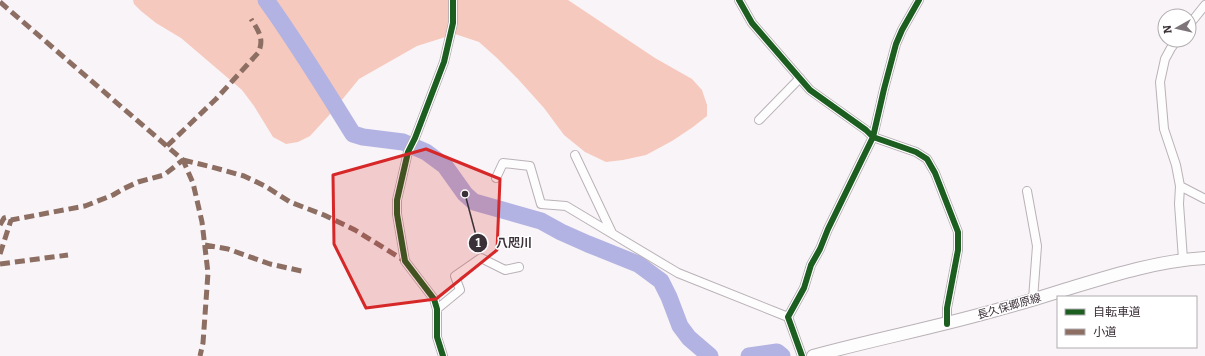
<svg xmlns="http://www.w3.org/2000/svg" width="1205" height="356" font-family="Bitter,'Noto Sans JP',serif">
  <rect width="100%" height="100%" fill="#f9f4f7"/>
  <path fill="#f6c9be" d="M133,0H568L655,58L692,79L702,90L707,105V116L693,127L672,141L646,155L623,160L606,162L585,152L564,135L544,108L518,79L497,58L479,42L455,34L417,46L359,79L332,112L310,136L298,142L286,144L273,137L254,106L242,90L181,38L156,23L141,11L134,4Z"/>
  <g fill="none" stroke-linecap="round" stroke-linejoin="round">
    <path stroke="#b2b3e3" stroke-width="17" d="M266,0C297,43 325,89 353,134L363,137L403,142L426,152L445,166L465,194L474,202L541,221L561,232L588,244L638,264L661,281L669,297L680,326L689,338L710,356
      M749,356L777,352L782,356"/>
    <g stroke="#b9b2b7" stroke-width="10">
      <path id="minor" d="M739,0L752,23L810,90L866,130L873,137L916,152L927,159L935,173L958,232V250L947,308V324
        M1189,25L1205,5
        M1177,40L1171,48L1165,59L1160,82L1164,129L1176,165L1180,186L1205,199
        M759,120L800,78
        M575,155L612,233
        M496,178L503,163L530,166L541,204L566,206L678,273L788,317
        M1180,186L1179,204L1183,259
        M1027,191L1037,246L1033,299
        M437,309L460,290L455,276L481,258L505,270L519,267
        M443,356L437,337V309L434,299L405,261L397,214V200L408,152L415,138L444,62L453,23V0
        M802,356L788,317L804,288L811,265L820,249L828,229L873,137L884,89L896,44L902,30L919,0"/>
    </g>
    <g stroke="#b9b2b7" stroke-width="14">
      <path id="secondary" d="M813,356C875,339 938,327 1000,309C1023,303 1045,296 1067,289C1113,275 1157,261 1205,258"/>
    </g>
    <use href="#minor" stroke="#fefdfe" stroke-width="8"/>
    <use href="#secondary" stroke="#fefdfe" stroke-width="12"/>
    <path stroke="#8d6e63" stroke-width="5" stroke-dasharray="10 5" stroke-linecap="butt" d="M0,2L183,160L193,183L202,222L208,273L203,343L200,356
      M167,146L216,99L258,53C265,39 258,30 251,19
      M183,160L212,167L244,176L265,186L290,202L324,215L355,230L405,261
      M0,225L4,218L8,217L11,220L85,206L113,195L123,189L138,182L164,175L183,160
      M205,245L228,249L270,264L306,272
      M0,254L11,220
      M0,264L68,255"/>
    <g stroke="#fff" stroke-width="8">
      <path id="cycleway" d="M739,0L752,23L810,90L866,130L873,137L916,152L927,159L935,173L958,232V250L947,308V324
        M443,356L437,337V309L434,299L405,261L397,214V200L408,152L415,138L444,62L453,23V0
        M802,356L788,317L804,288L811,265L820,249L828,229L873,137L884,89L896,44L902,30L919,0"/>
    </g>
    <use href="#cycleway" stroke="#1b5e20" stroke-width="6"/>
  </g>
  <path fill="#d62828" fill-opacity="0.2" stroke="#d62828" stroke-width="3" stroke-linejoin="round" d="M426,149L500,179L497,250L436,299L366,308L334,244L333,175Z"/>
  <g text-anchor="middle" stroke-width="3" stroke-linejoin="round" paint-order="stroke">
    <g font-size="11" fill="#3a3037" stroke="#fff">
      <text transform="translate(1009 306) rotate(-16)" y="4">長久保郷原線</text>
    </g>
  </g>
  <path fill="none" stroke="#3a3037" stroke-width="1.5" d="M465 194L478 243"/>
  <g fill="#3a3037" stroke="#fff" stroke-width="1.5">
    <circle cx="465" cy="194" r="4"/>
    <circle cx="478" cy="243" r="10"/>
  </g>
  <g font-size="12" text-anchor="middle" font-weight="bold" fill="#fff">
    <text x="478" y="247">1</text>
  </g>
  <g font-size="12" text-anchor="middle" font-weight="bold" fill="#3a3037" stroke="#fff" stroke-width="3" stroke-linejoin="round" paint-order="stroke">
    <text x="514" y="247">八咫川</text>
  </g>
  <rect x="1057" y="296" width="140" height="52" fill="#ffffff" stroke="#b0acaf"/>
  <rect x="1065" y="309" width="20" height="6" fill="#1b5e20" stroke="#b0acaf"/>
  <text x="1093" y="316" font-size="12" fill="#3a3037">自転車道</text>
  <rect x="1065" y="329" width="20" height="6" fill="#8d6e63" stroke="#b0acaf"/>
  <text x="1093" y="336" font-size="12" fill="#3a3037">小道</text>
  <g transform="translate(1177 28) rotate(262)"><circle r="19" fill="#ffffff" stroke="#b0acaf"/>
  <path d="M0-3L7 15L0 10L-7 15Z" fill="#7d757a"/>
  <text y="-6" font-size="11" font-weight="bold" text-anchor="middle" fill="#3a3037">N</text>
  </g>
</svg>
